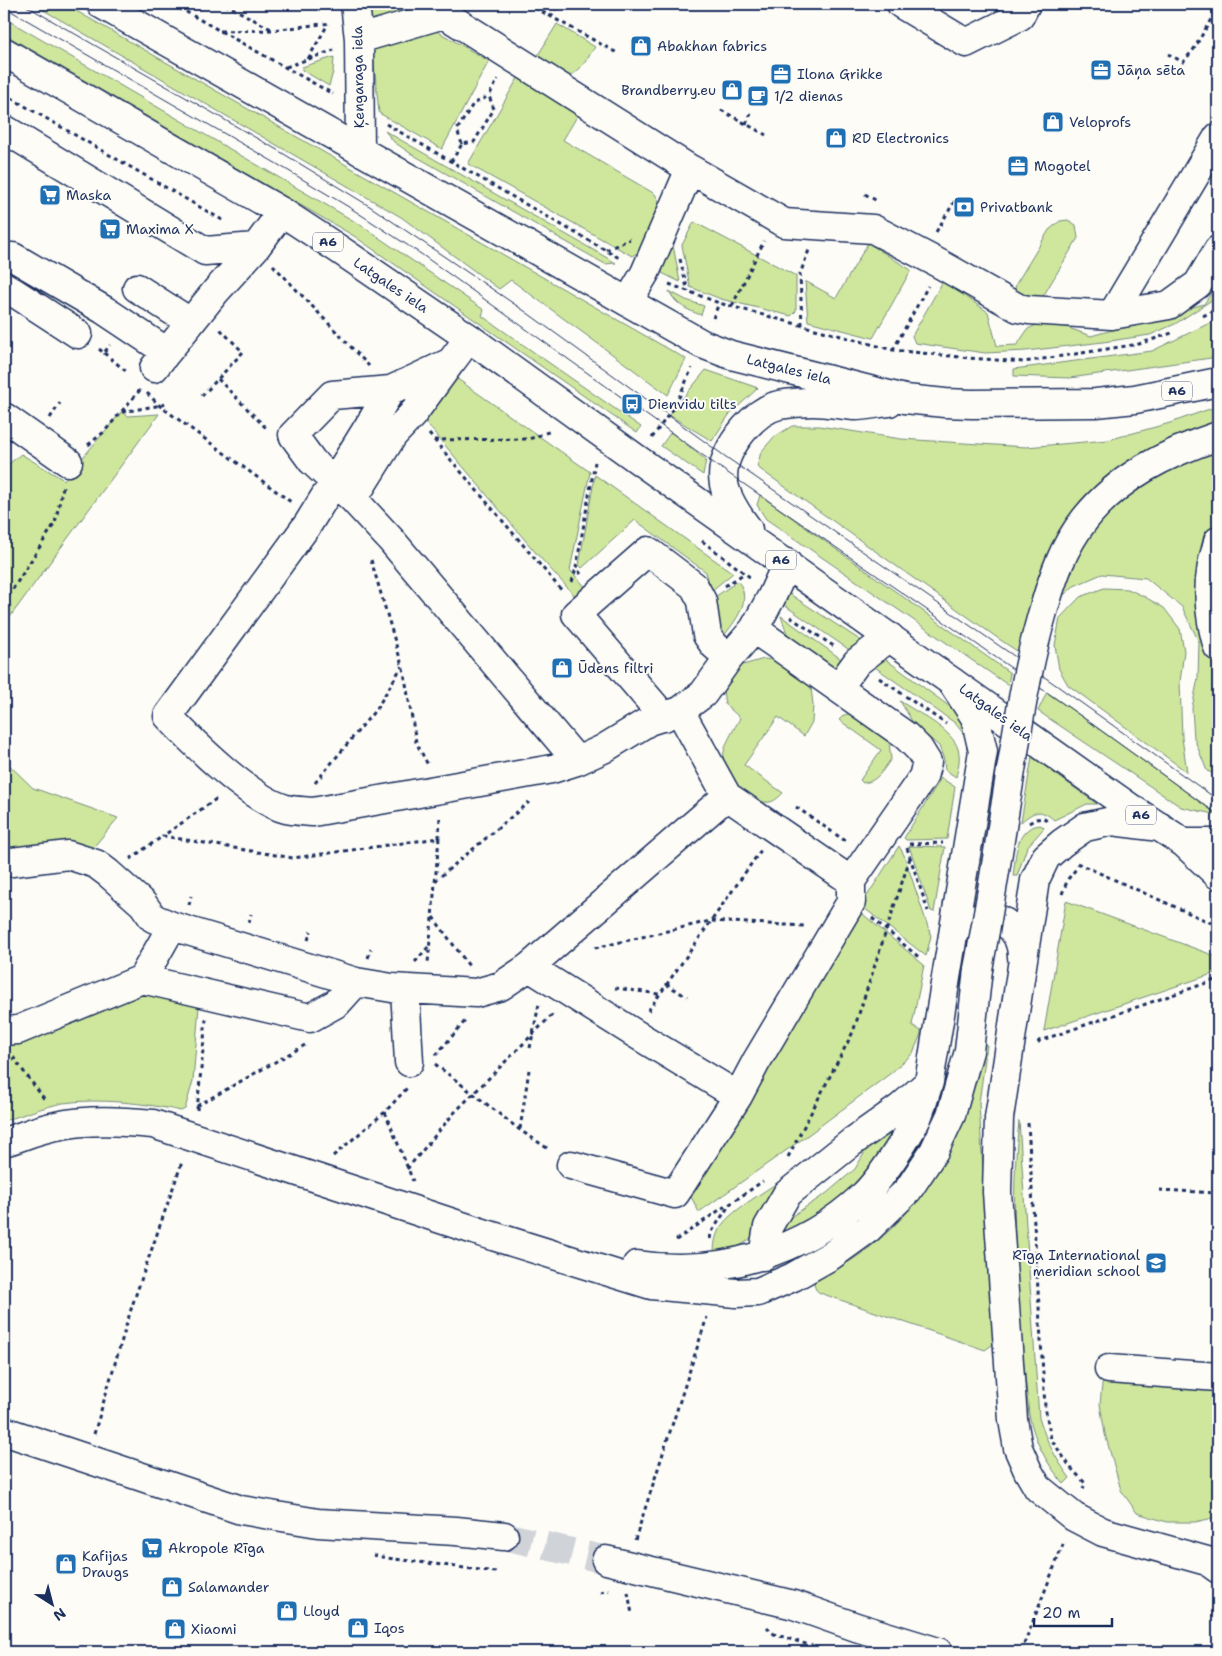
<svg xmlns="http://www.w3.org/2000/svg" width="1222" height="1656" font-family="'Shantell Sans',sans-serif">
  <rect width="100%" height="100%" fill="#fdfcf7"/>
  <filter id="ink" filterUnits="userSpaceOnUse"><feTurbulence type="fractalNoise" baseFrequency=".02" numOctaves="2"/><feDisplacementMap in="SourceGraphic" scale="10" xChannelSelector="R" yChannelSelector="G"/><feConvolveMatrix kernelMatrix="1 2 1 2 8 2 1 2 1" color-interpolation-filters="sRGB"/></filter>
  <g filter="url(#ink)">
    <path fill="#cfe79c" stroke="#758b7d" d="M33,4H64L686,359L668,395L511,280L499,289L401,217Z
      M367,4H437L368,25Z
      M4,18L359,224L484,310L482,316L641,427L637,433L354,236L4,34Z
      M557,24L595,47C586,60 577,80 558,77C550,75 540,69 532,65Z
      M435,30L489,61L442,149L379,113L372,44Z
      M334,57L333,72L329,86L302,70V67Z
      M518,78L579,113L563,140L655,194L660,203L662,214L644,249L632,256L468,164Z
      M385,131L616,263L605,264L410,153L394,142Z
      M1068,220L1076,225L1078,238L1042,298L1036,304L1014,293L1016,284L1049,230L1060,221Z
      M694,222L796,276V311L791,316L721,299L690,287L682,245Z
      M672,240L680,282L662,273V263Z
      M868,243L911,270L873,338L808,321L805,281L836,298Z
      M943,281L988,312L997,346L1017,345L1028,329L1046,320L1091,336L1204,304L1218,283V296L1175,324L1150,335L1103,342L1026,351L985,353L915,343L912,336Z
      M669,291L686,300L704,306L701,315C687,310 676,305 669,291Z
      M1218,319V357L1070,378L1014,376V369L1152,351Z
      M706,370L758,388L729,415L712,441L669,415Z
      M456,378L590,472L570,570L590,592L583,598L575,596L536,553L422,418Z
      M1218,406V775L1207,771L1194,738L1192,708L1198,678L1199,642L1182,607L1146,578L1102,574L1074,586L1046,611L1038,665L999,639L757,467L761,452L774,437L792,426H819L901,439L1026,447L1108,440L1170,423Z
      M121,412L128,416L159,414L4,625V468L21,454L64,480Z
      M671,432L706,460L703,475L661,446Z
      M595,475L733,573L711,591L706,572L635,520L582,568L579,565Z
      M760,495L1010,673L1008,685L766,519L757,505Z
      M738,581C753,601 735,621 723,637L717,633L712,599Z
      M1104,588L1128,589L1145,597L1164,608L1180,629L1184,651L1180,682L1182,738L1187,772L1068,685L1059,669L1055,645L1060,618L1080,597Z
      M785,591L863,642L851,651L784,605L782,601Z
      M781,616L844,661L840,667H832L788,637Z
      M881,656L957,712L963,722L967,738L955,723L869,663Z
      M764,659L782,661L802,674L811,687L813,705L812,722L804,736L778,717L744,765L783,793C780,796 775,801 770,802C755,805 727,779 724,765C720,749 733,732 740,718L725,704L723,691L729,676L743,665Z
      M1047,692L1209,808L1218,815L1181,807L1038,711Z
      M900,701C916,712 953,730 958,749C961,758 958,768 956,777L945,770L944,760L939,746L915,726Z
      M851,713L879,730L889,742L891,759C883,770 877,782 863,783L860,780L881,750L839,720L844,715Z
      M1032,757L1097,804H1087L1054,820C1041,808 1034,811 1021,822Z
      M4,760L33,788L118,818L91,850H4Z
      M941,778L955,787L947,839L906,840L904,838Z
      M1041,825L1044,828L1027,847L1017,876H1013C1016,856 1015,827 1041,825Z
      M899,846L904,855L931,936L926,956L864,908L862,904Z
      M909,846L945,847L934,912L931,911Z
      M1066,901L1218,957V972L1044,1031Z
      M859,911L924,965L912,1025L921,1031V1034L913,1053L891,1073L808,1135L699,1212L689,1193Z
      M149,991L199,1006L193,1081L185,1109L181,1111C146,1103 99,1098 63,1103C43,1107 23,1115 4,1121V1047L127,997Z
      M980,1045H987L979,1103L990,1291L995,1343L985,1350L823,1294C817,1292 815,1290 814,1283C824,1273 838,1269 850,1261C857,1257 863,1252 869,1248C908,1217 940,1177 959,1131C970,1103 975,1074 980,1045Z
      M1019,1121L1039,1418C1046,1441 1056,1459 1070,1478L1064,1484C1046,1463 1035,1442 1029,1415C1019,1317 1008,1219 1019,1121Z
      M901,1125L868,1179L789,1235L781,1230L789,1218L827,1193L855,1169L872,1140Z
      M780,1181C774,1190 768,1198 765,1208C762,1215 761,1224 757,1230C748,1245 730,1251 714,1255C714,1245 715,1236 720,1228C729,1212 764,1192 780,1181Z
      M1103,1376L1218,1386V1517L1195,1522H1167L1137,1513L1121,1490L1105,1434L1100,1404Z"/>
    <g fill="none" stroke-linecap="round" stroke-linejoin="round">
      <path stroke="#d0d3d8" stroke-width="28" stroke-dasharray="28 14" stroke-linecap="butt" d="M504,1536L606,1560"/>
      <g stroke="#1b2f5e" stroke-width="31">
        <path id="minor" d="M355,4L359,39L360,151
          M901,4L966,43L1020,16L1026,4
          M359,39L444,14L690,169L784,223L873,229L940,264L1018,308L1029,310L1112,315L1169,305L1198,284L1218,250
          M4,129L205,251L256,247
          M4,257H13L104,310L167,352
          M4,286L78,334
          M137,288L190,322
          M628,302L645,273L690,169
          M1112,315L1218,137
          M469,338L451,362L391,390L308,524L168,716C193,743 251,800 286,809C294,811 304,811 313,812L552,769L577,761L603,749L649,721L680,711
          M154,368L216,291L256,247L282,212
          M391,390L332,395L293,435L312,461L353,499L392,541L577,761
          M4,417L68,462
          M353,499L393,435L412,415L450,363
          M838,688L857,662L890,637
          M664,717L576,614L648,551L694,586L702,601L707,635L714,645L729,658
          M727,796L851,881
          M1160,827L1112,821L1085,827L1062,843L1046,857L1035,880L999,1118L997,1192L1013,1420L1018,1448L1028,1471L1038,1488L1074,1517L1103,1532L1207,1561L1218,1569
          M4,863L68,855L96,864L108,873L143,904L153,918L172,926
          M967,924C994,906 1022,927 1022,957
          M529,967L634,1033L738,1096
          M142,979L310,1018L337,1003L356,982
          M405,989L409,1062
          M4,1031L18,1030L142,979L172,926L356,982L392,988L476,993L501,986L529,967L727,796L680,711L703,694L729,658L754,629L772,596L787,563
          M4,1142C21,1137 38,1129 56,1126C89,1119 120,1121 153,1124L480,1232L651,1285L736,1293L758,1292L793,1277L832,1255L868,1229L908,1190L934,1151L951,1115L969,1051L978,969
          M571,1165L675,1194L738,1096L756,1062L851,902V881L923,777L927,762L919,749L906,736L754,629
          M763,1256L768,1227L787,1194L852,1142L900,1108L928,1083
          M637,1265C719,1277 802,1253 863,1196C880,1180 906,1140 917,1118C922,1106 925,1094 929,1082L983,751L975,717L952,682
          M1109,1369L1218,1377
          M4,1431L241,1510L318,1523L456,1531L504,1536
          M606,1560L794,1605L856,1627L938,1652"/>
      </g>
      <g stroke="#1b2f5e" stroke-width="31">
        <path id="highway" d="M101,4L702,344L731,355L905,399L945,403L972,404L1096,403L1135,399L1218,382
          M4,52L282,212L340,250L469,338L637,459L1129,807L1184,843L1218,875
          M748,529C719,491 712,467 745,428C753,419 766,408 779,405C790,403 803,402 813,402C827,402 841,405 855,406C866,406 878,403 889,402
          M1218,541C1216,551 1212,561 1211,572C1207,595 1211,625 1218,647
          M1184,843H1218"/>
      </g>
      <path stroke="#1b2f5e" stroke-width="3" stroke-dasharray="4 4" stroke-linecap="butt" d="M172,4L333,94
        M225,4L271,29
        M528,4L619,54
        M551,17L558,4
        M220,31L272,30L331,23
        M1168,54L1183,62L1194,49L1218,7
        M308,59L328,24
        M286,67L334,50
        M4,94L224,221
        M721,110L766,135
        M386,124L621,259
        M746,124L752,111
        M462,144L457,130L473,104L489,96
        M451,162L462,144L474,142L494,109L489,96L498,79
        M865,194L877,201
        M936,232L956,199
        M606,250L630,239
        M680,259L688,292
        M273,265L369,366
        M669,284L719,303L893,350L969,358L1024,362L1139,344L1172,333
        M732,306L764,241
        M1203,316L1218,308
        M713,318L719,303
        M802,325L800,274L809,250
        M99,349L104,353L110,345
        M893,350L928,286
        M104,353L127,372
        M4,374L8,368
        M218,379L268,430
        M147,393L160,406L291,502
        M202,396L243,352L219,328
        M122,412L167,404
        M50,418L60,403
        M429,434L563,592
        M652,438L676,404L692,368
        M434,440L529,439L551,431
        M88,445L104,432L140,390
        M702,541L751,578
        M371,560L404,672L416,742L428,765
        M581,574L576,568L595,462
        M572,582L576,568
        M725,586L745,573
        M4,603L55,523L63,487
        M790,617L835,647
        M879,678L946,724
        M315,783L377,708L402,666
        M216,799L163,836L293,858L439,838L428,963
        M796,807L844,840L846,837
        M1029,823L1036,819L1044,818L1047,822
        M439,838L440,816
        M909,844L943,843
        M907,848L928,911
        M130,859L163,836
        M1077,863L1218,926
        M435,881L529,802
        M1062,894L1068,879L1076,869
        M189,905L191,896
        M433,917L469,966
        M872,918L921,959
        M249,923L251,914
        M308,940L311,931
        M595,948L710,921L805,926
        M368,958L371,949
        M415,962L429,946
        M666,984L687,997
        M615,988L659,994
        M648,1011L761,850
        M1038,1043L1039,1041L1218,979
        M530,1048L539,1004
        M436,1055L466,1020
        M13,1057L45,1100
        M435,1064L520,1130L550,1150
        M197,1106L305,1045
        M197,1110L206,1019
        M385,1112L413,1181
        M1028,1123L1045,1407L1051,1439L1071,1468L1085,1483L1083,1489
        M520,1129L529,1070
        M333,1156L385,1112L407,1088
        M788,1157L853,1032L910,858
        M407,1169L454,1113L554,1013
        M1159,1190L1218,1193
        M710,1239L711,1233L730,1204L763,1181
        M676,1240L727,1205
        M94,1434L132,1306L182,1162
        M635,1540L707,1317
        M373,1555L387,1558L496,1572
        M600,1592L609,1590
        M628,1592L632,1614
        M767,1627L774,1634L831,1652
        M1021,1652L1064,1542"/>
      <use href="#minor" stroke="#fdfcf7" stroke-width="28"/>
      <use href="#highway" stroke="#fdfcf7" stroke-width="28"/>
      <path stroke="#1b2f5e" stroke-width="1" d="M23,4L279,151L371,207L526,312L726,457L1056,685L1218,800
        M4,7L272,161L352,209L421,254L722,469L1081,716L1218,815"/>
      <g stroke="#1b2f5e" stroke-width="31" stroke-linecap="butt">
        <path id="minor-bridge" d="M978,969C992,897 1002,824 1014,752C1021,706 1029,660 1042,615C1052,580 1062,548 1085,519C1119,476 1167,453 1218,436"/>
      </g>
      <use href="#minor-bridge" stroke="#fdfcf7" stroke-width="28"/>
    </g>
  </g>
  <defs>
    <g id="shop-square" transform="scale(1.125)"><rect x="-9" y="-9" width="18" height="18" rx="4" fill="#1f6fb2" stroke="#fdfcf7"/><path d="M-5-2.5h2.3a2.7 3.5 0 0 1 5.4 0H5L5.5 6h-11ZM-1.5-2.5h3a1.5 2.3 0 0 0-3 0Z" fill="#fff"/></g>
    <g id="office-square" transform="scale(1.125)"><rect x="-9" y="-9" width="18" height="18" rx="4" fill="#1f6fb2" stroke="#fdfcf7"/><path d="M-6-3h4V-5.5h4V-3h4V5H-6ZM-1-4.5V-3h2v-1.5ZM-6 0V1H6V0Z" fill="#fff"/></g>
    <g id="cafe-square" transform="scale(1.125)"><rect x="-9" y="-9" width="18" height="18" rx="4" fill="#1f6fb2" stroke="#fdfcf7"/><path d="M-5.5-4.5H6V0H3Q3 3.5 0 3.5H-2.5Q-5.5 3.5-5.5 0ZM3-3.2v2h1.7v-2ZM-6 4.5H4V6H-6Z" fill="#fff"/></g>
    <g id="supermarket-square" transform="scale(1.125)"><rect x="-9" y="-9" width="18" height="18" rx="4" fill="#1f6fb2" stroke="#fdfcf7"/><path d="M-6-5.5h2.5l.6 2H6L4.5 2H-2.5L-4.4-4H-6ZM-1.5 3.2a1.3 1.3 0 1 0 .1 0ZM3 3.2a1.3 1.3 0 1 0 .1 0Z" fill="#fff"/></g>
    <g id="bank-square" transform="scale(1.125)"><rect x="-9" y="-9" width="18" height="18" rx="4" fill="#1f6fb2" stroke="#fdfcf7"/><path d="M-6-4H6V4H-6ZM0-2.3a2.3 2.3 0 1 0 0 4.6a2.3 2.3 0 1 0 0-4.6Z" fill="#fff"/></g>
    <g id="bus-square" transform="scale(1.125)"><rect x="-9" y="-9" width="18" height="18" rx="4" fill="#1f6fb2" stroke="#fdfcf7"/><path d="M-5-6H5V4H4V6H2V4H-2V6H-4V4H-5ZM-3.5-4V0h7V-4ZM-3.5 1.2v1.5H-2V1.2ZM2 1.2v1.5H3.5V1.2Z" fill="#fff"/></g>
    <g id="school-square" transform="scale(1.125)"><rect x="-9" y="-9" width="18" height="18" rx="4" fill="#1f6fb2" stroke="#fdfcf7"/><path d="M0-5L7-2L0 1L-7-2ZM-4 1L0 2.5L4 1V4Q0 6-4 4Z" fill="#fff"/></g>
  </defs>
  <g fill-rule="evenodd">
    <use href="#shop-square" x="641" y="46"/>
    <use href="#office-square" x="1101" y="70"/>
    <use href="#office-square" x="781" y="74"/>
    <use href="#shop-square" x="732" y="90"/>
    <use href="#cafe-square" x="758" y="96"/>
    <use href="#shop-square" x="1053" y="122"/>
    <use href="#shop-square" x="836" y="138"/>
    <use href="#office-square" x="1018" y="166"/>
    <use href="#supermarket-square" x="50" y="195"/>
    <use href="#bank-square" x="964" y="207"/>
    <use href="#supermarket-square" x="110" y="229"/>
    <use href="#bus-square" x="632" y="404"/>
    <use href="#shop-square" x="562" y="668"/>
    <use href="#school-square" x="1156" y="1263"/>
    <use href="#supermarket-square" x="152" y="1548"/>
    <use href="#shop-square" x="66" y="1564"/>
    <use href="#shop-square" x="172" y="1587"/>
    <use href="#shop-square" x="287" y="1611"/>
    <use href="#shop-square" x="358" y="1628"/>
    <use href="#shop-square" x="175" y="1629"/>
  </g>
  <g text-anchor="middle" stroke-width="4" stroke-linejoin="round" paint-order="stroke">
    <g fill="#fdfcf7" stroke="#5f6c8c" stroke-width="1">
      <rect x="313" y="232.5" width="30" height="19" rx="4"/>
      <rect x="1162" y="381.5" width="30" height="19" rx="4"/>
      <rect x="766" y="550.5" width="30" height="19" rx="4"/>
      <rect x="1126" y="805.5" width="30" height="19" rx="4"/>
    </g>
    <g font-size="12" font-weight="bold" fill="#1b2f5e">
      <text x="328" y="246">A6</text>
      <text x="1177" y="395">A6</text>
      <text x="781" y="564">A6</text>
      <text x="1141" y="819">A6</text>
    </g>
    <g font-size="14" fill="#1b2f5e" stroke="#fdfcf7" text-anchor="start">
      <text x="657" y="51">Abakhan fabrics</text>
      <text x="1117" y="75">Jāņa sēta</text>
      <text x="797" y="79">Ilona Grikke</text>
      <text x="716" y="95" text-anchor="end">Brandberry.eu</text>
      <text x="774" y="101">1/2 dienas</text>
      <text x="1069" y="127">Veloprofs</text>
      <text x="852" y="143">RD Electronics</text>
      <text x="1034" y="171">Mogotel</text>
      <text x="66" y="200">Maska</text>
      <text x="980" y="212">Privatbank</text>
      <text x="126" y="234">Maxima X</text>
      <text x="648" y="409">Dienvidu tilts</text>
      <text x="578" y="673">Ūdens filtri</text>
      <text x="1140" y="1260" text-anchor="end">Rīga International<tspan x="1140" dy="16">meridian school</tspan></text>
      <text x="168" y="1553">Akropole Rīga</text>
      <text x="82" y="1561">Kafijas<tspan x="82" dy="16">Draugs</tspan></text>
      <text x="188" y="1592">Salamander</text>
      <text x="303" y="1616">Lloyd</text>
      <text x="374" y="1633">Iqos</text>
      <text x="191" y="1634">Xiaomi</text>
    </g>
    <g font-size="14" fill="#1b2f5e" stroke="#fdfcf7">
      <text transform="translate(358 77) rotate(-91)" y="5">Ķengaraga iela</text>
      <text transform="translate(391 285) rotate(34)" y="5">Latgales iela</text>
      <text transform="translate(789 369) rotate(14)" y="5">Latgales iela</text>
      <text transform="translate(996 712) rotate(36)" y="5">Latgales iela</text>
    </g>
  </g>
  <rect width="1222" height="1656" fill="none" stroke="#fdfcf7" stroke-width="20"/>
  <rect x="10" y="10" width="1202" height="1636" fill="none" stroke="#1b2f5e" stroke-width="2" filter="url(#ink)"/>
  <g transform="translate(52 1604) rotate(144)" stroke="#fdfcf7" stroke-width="4" paint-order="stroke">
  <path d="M0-4L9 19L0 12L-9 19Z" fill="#1b2f5e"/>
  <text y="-8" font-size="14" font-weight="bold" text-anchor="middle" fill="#1b2f5e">N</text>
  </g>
  <path d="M1034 1618v8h78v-8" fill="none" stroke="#1b2f5e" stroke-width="2.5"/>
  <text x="1042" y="1618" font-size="15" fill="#1b2f5e" stroke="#fdfcf7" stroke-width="4" paint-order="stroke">20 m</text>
</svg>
